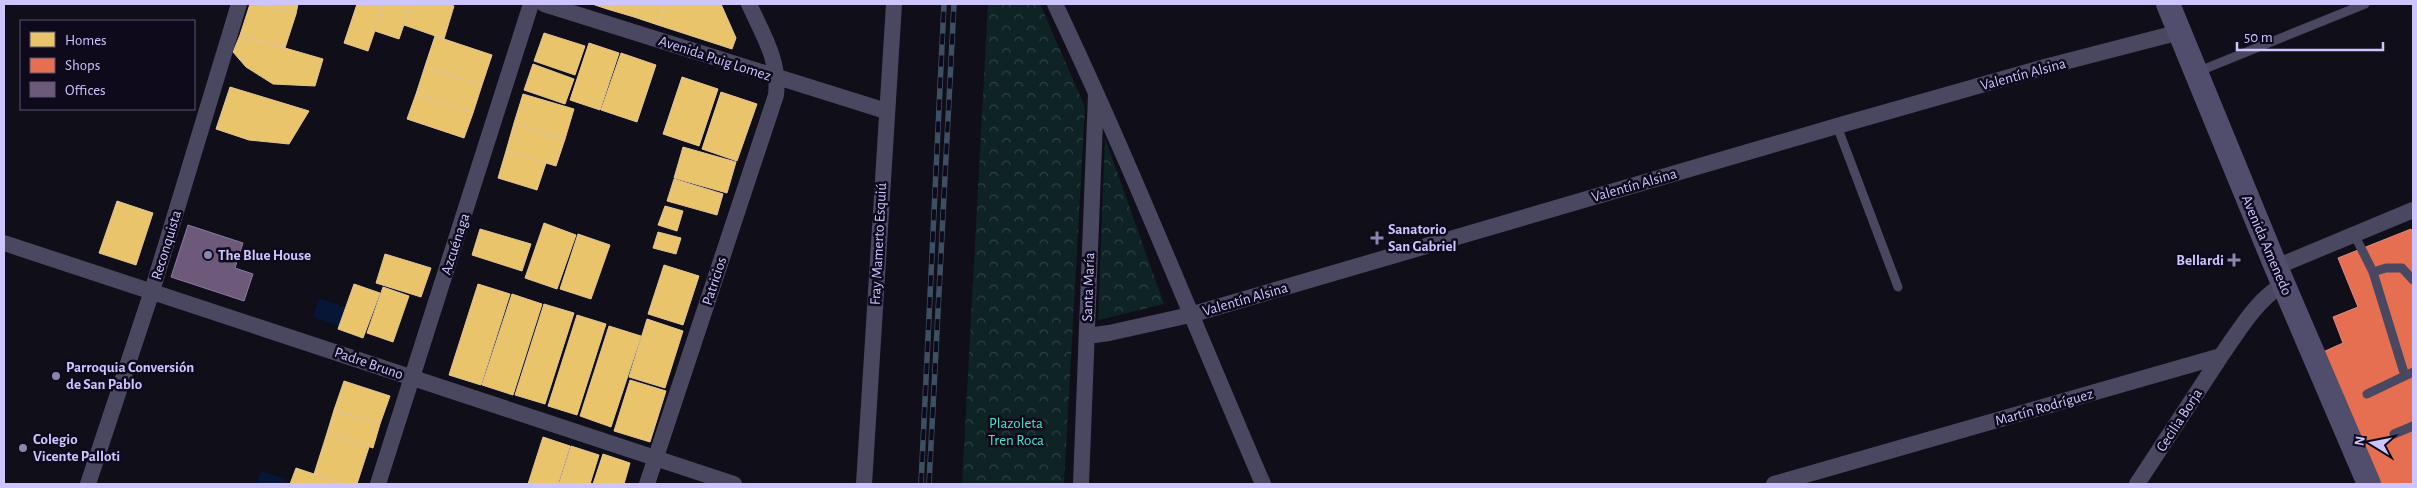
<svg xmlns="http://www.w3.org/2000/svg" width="2417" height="488" font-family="'Alegreya Sans',sans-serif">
  <defs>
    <pattern id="park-crowns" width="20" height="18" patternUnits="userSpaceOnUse" patternTransform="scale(1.25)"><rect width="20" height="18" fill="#0d2324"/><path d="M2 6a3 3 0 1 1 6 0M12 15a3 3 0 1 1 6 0" fill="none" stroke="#2f4145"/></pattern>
  </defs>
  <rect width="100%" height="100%" fill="#100e18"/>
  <path fill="url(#park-crowns)" d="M988,4H1040L1085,107L1064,484H962Z
    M1105,138L1164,304L1098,320Z"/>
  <path fill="#061637" d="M319,298L345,307L339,326L313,317Z
    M261,471L286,479L284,484H256Z"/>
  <path fill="#e9c46a" stroke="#e1c497" d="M250,4H263L296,14L285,48L240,35Z
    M263,4H298L296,14Z
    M357,4H384L368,51L344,43Z
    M384,4H411L399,39L375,31Z
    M411,4H447L454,6L444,39L404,25Z
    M592,4H609L607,9Z
    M609,4H638L634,17L607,9Z
    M638,4H665L658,25L634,17Z
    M665,4H721L736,38L732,49L658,25Z
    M544,33L585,46L575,75L534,61Z
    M240,35L323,59L315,86L273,84L246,67L233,52Z
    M435,36L492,55L482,85L425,66Z
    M589,43L619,53L600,110L570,100Z
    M621,53L656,65L637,122L601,110Z
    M533,64L574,79L565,104L524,90Z
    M425,66L482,85L473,113L416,94Z
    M682,77L718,89L699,146L663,134Z
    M230,87L309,111L289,144L249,140L216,129Z
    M721,92L757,104L737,161L702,149Z
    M416,94L473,113L464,138L407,119Z
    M523,94L574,109L565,139L514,123Z
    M514,123L565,139L556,166L506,151Z
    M683,147L736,162L727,193L674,178Z
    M506,151L546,163L537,190L498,178Z
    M674,179L723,194L717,215L667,201Z
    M117,201L153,213L136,265L99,253Z
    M665,206L683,211L677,231L658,225Z
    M544,223L576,235L557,289L525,278Z
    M480,229L531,244L522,271L472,255Z
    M658,232L681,238L676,254L653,248Z
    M578,234L610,245L591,299L560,289Z
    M385,254L431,268L421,297L376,283Z
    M664,265L699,276L683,325L648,314Z
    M354,284L380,293L363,338L338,329Z
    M478,284L510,294L481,385L449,375Z
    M383,287L409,296L393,342L367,333Z
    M512,294L542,304L513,395L482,385Z
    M544,304L574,313L545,404L515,395Z
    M577,315L606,324L577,415L548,406Z
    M647,319L683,331L665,388L629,377Z
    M609,326L641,336L611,427L580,416Z
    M630,380L666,391L650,442L614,431Z
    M344,381L390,396L380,424L334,410Z
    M334,410L380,424L373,448L327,433Z
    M327,433L369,447L357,484H344L314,474Z
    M543,437L570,446L558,484H528Z
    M571,446L599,455L590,484H559Z
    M603,454L630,463L624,484H593Z
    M296,468L344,484H290Z"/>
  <path fill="#e76f51" stroke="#e08985" d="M2411,229L2413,235V484H2378L2323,352L2343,343L2333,317L2358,307L2338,258Z"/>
  <path fill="#6d597a" stroke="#8a79a2" d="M188,225L243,243L235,268L253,274L244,301L171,277Z"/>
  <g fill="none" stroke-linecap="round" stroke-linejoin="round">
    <path stroke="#4a4861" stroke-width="9" d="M2197,72L2365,4
      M1837,126L1898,287
      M2354,234L2373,272L2405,376
      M2373,272L2386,268H2402L2413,280
      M2367,394L2413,372
      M2394,434L2413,426"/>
    <path stroke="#4a4861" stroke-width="16" d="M544,4L886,111
      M1055,4C1130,162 1194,324 1263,484
      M4,243L734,484
      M2276,267L2413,210
      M1087,336L1109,333L1190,315L1837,126L2041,68L2180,32
      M88,484L152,291L239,4
      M378,484L531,4
      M647,484L776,95C780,61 763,35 749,4
      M864,484L894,4
      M1081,484L1096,94
      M1774,484L2221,356C2240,329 2255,302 2283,284
      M2137,484L2221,356"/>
    <path stroke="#514e6d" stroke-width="24" d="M2168,4L2276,267L2369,484"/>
    <g stroke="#3d5063" stroke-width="5.5">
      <path id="rail" d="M921,484L944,4
        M929,484L954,4"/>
    </g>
    <use href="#rail" stroke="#0e0a1c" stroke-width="4" stroke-dasharray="11" stroke-linecap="butt"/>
  </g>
  <g fill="#8c85ae" stroke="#0e0a1c" stroke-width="2">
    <path d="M1374.5 230.5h5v5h5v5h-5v5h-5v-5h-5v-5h5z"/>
    <circle cx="208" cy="255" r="5"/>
    <path d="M2231.5 252.5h5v5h5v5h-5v5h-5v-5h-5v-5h5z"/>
    <circle cx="56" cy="376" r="5"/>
    <circle cx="23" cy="448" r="5"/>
  </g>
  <g text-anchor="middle" stroke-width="5" stroke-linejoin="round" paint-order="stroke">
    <g font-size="15" fill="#cec5ff" stroke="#0e0a1c">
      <text transform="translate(715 58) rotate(18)" y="5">Avenida Puig Lomez</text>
      <text transform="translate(2023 74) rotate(-15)" y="5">Valentín Alsina</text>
      <text transform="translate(1634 185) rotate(-16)" y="5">Valentín Alsina</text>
      <text transform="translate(455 244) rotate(-72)" y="5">Azcuénaga</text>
      <text transform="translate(878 244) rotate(-87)" y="5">Fray Mamerto Esquiú</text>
      <text transform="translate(166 245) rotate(-73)" y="5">Reconquista</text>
      <text transform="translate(2267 245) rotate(67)" y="5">Avenida Amenedo</text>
      <text transform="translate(714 281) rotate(-72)" y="5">Patricios</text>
      <text transform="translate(1088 287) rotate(-88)" y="5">Santa María</text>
      <text transform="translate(1245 299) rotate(-16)" y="5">Valentín Alsina</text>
      <text transform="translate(369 363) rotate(19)" y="5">Padre Bruno</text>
      <text transform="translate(2044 407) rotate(-16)" y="5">Martín Rodríguez</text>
      <text transform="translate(2179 420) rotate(-57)" y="5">Cecilia Borja</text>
    </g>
    <g font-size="15" font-weight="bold" fill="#cec5ff" stroke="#0e0a1c" text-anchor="start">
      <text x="1388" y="234">Sanatorio<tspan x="1388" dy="17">San Gabriel</tspan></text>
      <text x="218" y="260">The Blue House</text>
      <text x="2224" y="265" text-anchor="end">Bellardi</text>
      <text x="66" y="372">Parroquia Conversión<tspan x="66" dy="17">de San Pablo</tspan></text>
      <text x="33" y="444">Colegio<tspan x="33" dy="17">Vicente Palloti</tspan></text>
    </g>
    <g font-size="15" fill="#4ae6c4" stroke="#0e0a1c">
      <text x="1016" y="428">Plazoleta<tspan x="1016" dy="17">Tren Roca</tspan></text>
    </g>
  </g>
  <rect width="2417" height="488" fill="none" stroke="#cec5ff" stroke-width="10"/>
  <rect x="20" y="20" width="175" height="90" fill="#0e0a1c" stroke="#5b5577"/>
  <rect x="30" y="32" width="25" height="15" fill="#e9c46a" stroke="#5b5577"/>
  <text x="65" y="45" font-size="15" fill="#cec5ff">Homes</text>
  <rect x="30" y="58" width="25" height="15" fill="#e76f51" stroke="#5b5577"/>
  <text x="65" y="70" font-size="15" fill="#cec5ff">Shops</text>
  <rect x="30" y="82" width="25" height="15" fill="#6d597a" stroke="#5b5577"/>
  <text x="65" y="95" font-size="15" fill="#cec5ff">Offices</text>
  <g transform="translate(2372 443) rotate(280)" stroke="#0e0a1c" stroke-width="4" paint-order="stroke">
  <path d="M0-4L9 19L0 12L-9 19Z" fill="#cec5ff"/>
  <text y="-8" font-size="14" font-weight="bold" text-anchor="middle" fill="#cec5ff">N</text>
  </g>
  <path d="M2237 42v8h146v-8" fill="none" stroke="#cec5ff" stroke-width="2.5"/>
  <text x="2244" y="42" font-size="15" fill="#cec5ff" stroke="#0e0a1c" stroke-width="4" paint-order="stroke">50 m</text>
</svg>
